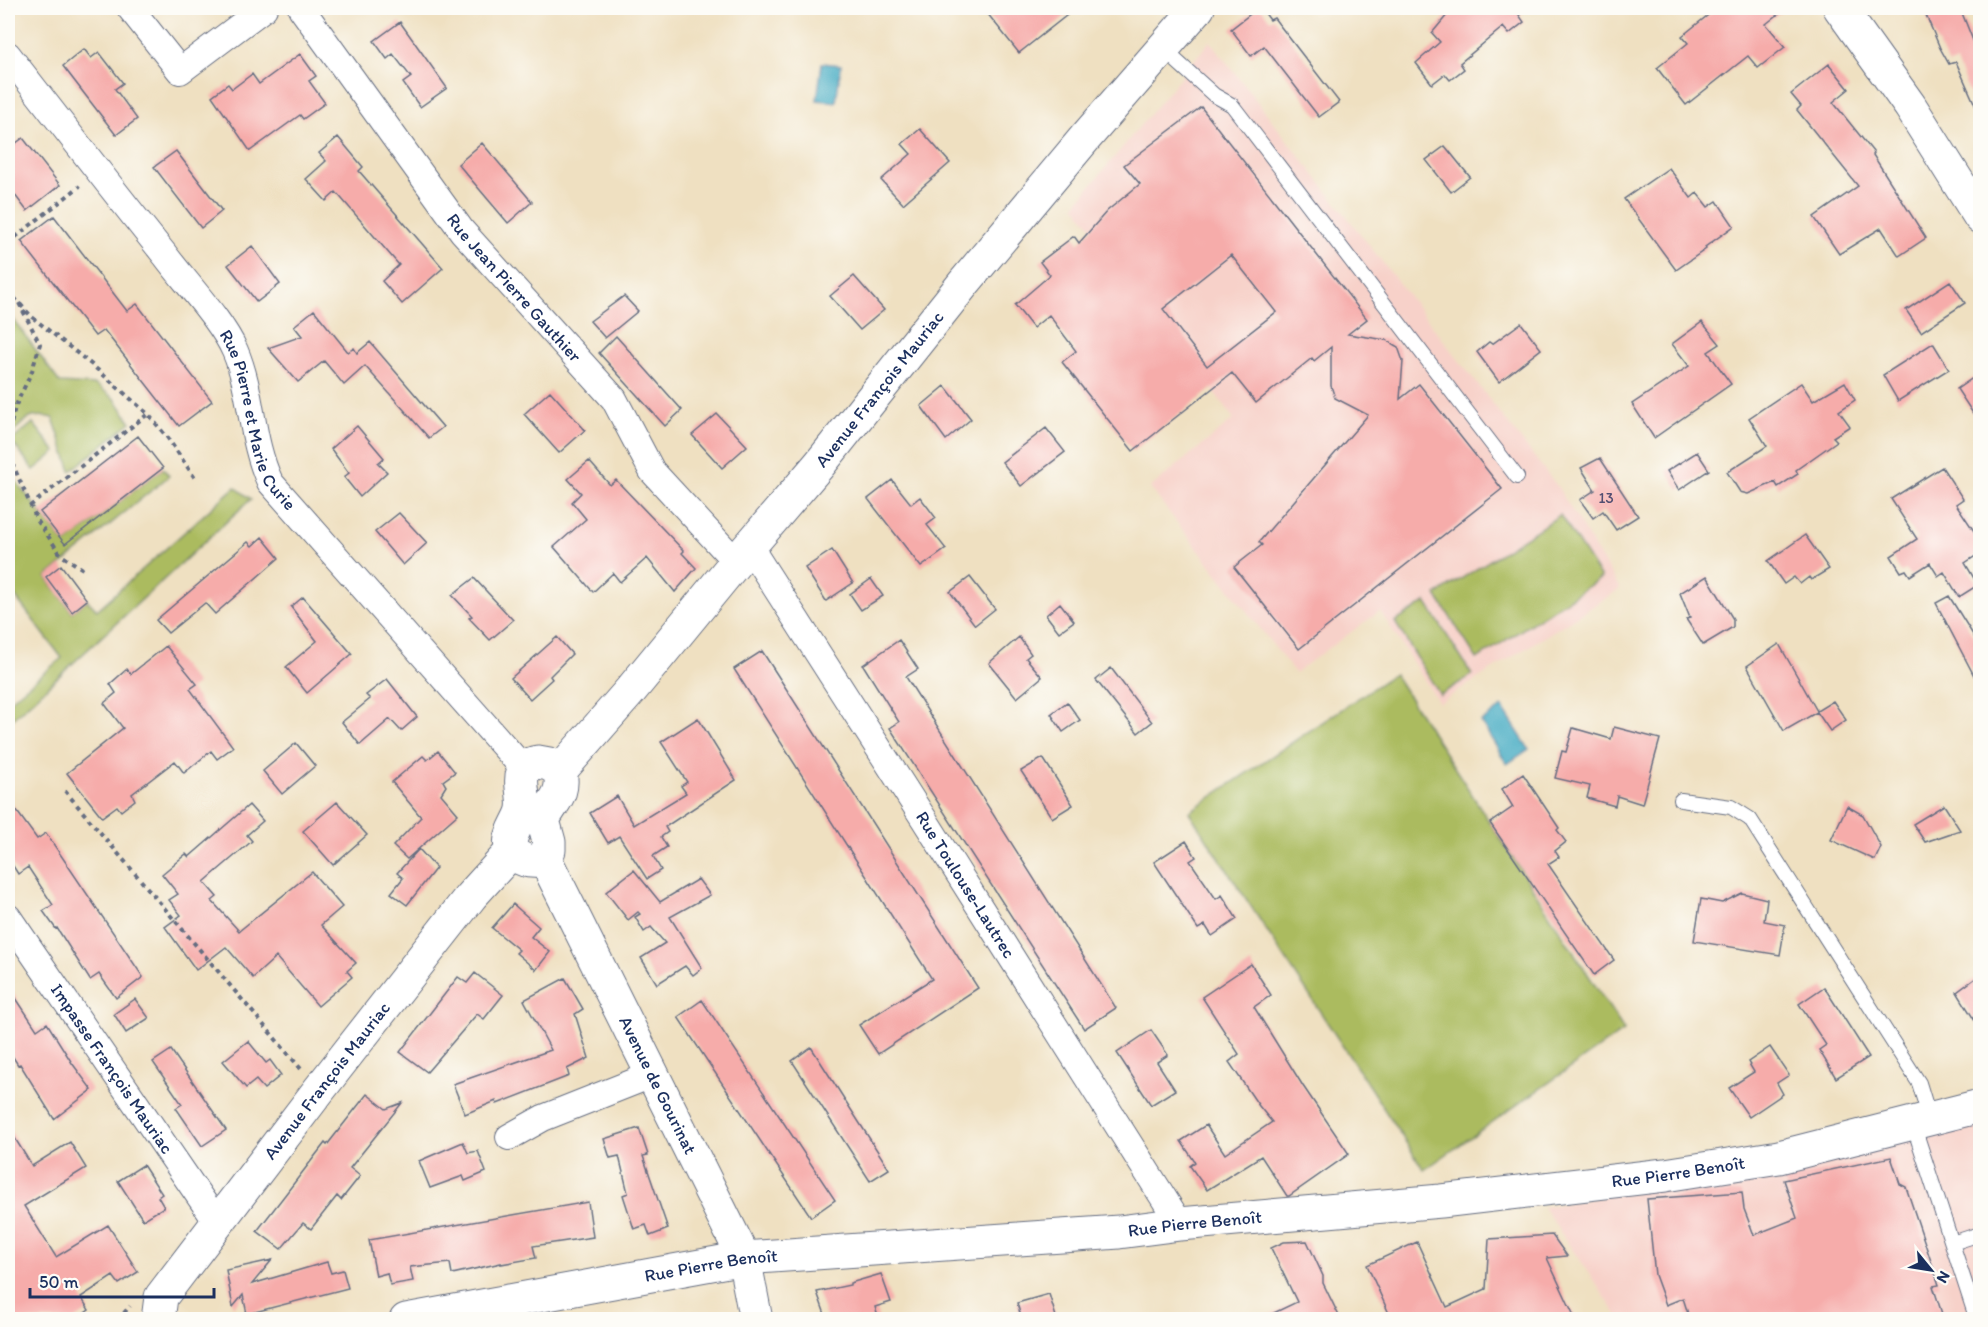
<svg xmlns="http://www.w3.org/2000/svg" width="1988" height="1327" font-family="Itim,sans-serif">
  <rect width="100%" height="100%" fill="#fdfcf7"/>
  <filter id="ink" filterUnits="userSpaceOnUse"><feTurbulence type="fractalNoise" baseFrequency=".0167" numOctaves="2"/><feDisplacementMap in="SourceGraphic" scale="12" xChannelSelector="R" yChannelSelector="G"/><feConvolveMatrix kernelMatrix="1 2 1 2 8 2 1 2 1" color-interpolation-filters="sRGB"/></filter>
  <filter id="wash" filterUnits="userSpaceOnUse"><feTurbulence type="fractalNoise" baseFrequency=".008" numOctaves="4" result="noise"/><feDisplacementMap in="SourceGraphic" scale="24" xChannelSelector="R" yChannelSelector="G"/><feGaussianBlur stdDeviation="1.35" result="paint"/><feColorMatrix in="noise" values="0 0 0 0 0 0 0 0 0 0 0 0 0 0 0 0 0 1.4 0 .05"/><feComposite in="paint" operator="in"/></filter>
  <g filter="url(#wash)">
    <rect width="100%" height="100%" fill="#efe0c1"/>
    <path fill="#f7d1c9" d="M1210,41L1557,486L1620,589L1439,703L1380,611L1295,673L1150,488L1234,419L1075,205Z
      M1980,1111V1319H1620L1543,1207L1815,1161Z"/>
    <path fill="#abbb5e" stroke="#63755e" stroke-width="1.5" d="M8,312L60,383L96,385L115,399L131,422L71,471L53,418C27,412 23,422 8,439Z
      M33,423L56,452L34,470L11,441Z
      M163,468L169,476L46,577L72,612L87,600L97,610L235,487L251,499L8,723V702L62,658L8,587V471L65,544Z
      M1560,515L1601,578L1477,659L1436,595Z
      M1426,602L1472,675L1440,695L1395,622Z
      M1394,674L1624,1030L1424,1170L1189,812Z"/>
    <path fill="#43aac2" stroke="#2f6c90" stroke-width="1.5" d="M822,63L841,65L836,102L817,100Z
      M1502,707L1529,749L1507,764L1481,722Z"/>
    <g id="blocks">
      <path fill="#f6acaa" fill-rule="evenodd" d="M983,8H1076L1019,53Z
        M1258,8H1261L1270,20L1274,18L1339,102L1319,117L1264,46L1251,56L1231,29Z
        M1453,8H1529L1519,15L1524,22L1509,34L1503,27L1460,63L1464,69L1450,80L1445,74L1432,84L1416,63L1440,42L1432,33Z
        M1717,8H1786L1766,24L1785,47L1758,68L1748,56L1686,105L1657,68L1688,43L1682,36Z
        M1923,8H1960L1980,58V116L1956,62L1949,64L1940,48Z
        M400,22L447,88L420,107L403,83L411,77L393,54L387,59L374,41Z
        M84,49L91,58L99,52L123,83L115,89L137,119L116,135L63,66Z
        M300,54L316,76L309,81L325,103L303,119L300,115L250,151L212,96L228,84L232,89L252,74L259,84Z
        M1829,64L1849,89L1833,102L1874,153L1873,155L1926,238L1899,256L1881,228L1839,254L1814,217L1858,186L1797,110L1801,106L1791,94Z
        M1201,107L1367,319L1348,334L1386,340L1398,347L1403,361L1400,399L1419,384L1502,489L1299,649L1234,567L1262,545L1259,542L1368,415L1335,398L1331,386V347L1314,361L1312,358L1256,403L1232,373L1133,451L1062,362L1076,351L1049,315L1033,328L1015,305L1050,275L1040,262L1074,236L1079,243L1107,211L1140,184L1124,165ZM1231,255L1276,312L1207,366L1163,309Z
        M920,129L950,163L903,204L881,180L911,154L902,144Z
        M338,137L363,167L359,171L443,268L402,304L382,281L399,265L336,192L326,201L306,179L326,161L319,153Z
        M23,138L60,185L27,211L8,186V149Z
        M482,143L532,202L508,223L458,164Z
        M1445,146L1470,177L1451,192L1426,160Z
        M176,151L222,211L201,228L154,167Z
        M1669,168L1691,198L1697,193L1708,207L1717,201L1734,226L1705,247L1706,249L1676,270L1624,199Z
        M54,216L127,311L137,304L212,401L179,426L104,330L95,336L21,241Z
        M252,246L280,284L257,302L228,265Z
        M854,276L884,310L860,330L830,296Z
        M1950,281L1965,303L1921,332L1906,310Z
        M624,296L638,311L605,338L590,321Z
        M314,310L348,352L354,348L357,353L370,342L443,427L429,438L365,366L344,385L324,361L298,382L268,348L302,336L294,326Z
        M1702,322L1720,344L1708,352L1731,384L1654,438L1632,404L1689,366L1672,344Z
        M1521,323L1541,349L1499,382L1477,352L1489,342L1492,344Z
        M616,336L682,410L665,426L599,353Z
        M1933,343L1949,369L1898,401L1883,375Z
        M1980,373V424L1957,389Z
        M1845,382L1855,400L1839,411L1850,426L1833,437L1837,441L1796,470L1798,474L1778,487L1775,482L1748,494L1740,492L1727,472L1767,446L1749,418L1801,383L1813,401Z
        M945,386L971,419L946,440L921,406Z
        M550,391L585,430L559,453L524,414Z
        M717,414L747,446L722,468L692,435Z
        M357,426L384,458L378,463L387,472L360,497L344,477L349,473L331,449Z
        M1046,428L1065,452L1021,486L1002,462Z
        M138,436L163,468L65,544L40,512Z
        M1697,452L1709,470L1679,490L1667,471Z
        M1600,458L1638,516L1616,530L1603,511L1593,518L1580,500L1595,490L1581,468Z
        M589,461L610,485L616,480L684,551L682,553L696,568L675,592L647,558L620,582L613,573L593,592L554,547L586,519L572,502L581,493L568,479Z
        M1942,467L1963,499L1956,504L1980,540V553L1965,563L1978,585L1959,597L1944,572L1938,576L1930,563L1910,576L1906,570L1901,572L1891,556L1917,539L1891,499Z
        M892,480L911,504L920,497L936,518L927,525L946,549L921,567L868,499Z
        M399,513L427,543L403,565L375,532Z
        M1805,535L1829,569L1811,580L1809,577L1800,584L1794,577L1784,584L1768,561Z
        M262,537L279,558L215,614L205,603L168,633L156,620L248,542L252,546Z
        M832,550L853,583L826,601L805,568Z
        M61,565L87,600L72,612L46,577Z
        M1707,576L1733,619V627L1703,645L1686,619L1690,618L1680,593Z
        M970,577L995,609L975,625L950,592Z
        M474,578L513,620L490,640L469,618L472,616L452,595Z
        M871,579L883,596L861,610L850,594Z
        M1949,596L1980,646V687L1936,603Z
        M303,597L352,654L307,693L286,667L317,641L291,607Z
        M1060,603L1074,621L1059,632L1046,615Z
        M557,637L572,654L550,676L552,679L530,699L511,678Z
        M1019,637L1031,654L1026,658L1042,677L1017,698L989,663Z
        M899,640L918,669L906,677L1116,1008L1084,1029L890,728L899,722L863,665Z
        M1779,644L1817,711L1833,701L1846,720L1830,731L1817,712L1784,731L1747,666Z
        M166,646L197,684L190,689L233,747L217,759L211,751L184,773L175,761L132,794L135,800L121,811L117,806L102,817L67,773L123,728L104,703L116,693L110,684L127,669L131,674Z
        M762,651L978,988L878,1054L859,1025L932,979L734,669Z
        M1111,668L1152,722L1138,733L1096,680Z
        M387,679L417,717L401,731L390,719L360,745L342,722L370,699L366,695Z
        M1067,702L1080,720L1063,732L1051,714Z
        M698,718L736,780L665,827L668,832L661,837L667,847L653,856L661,870L647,879L619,836L608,843L590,813L617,796L634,825L686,793L681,786L687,782L661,742Z
        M1614,727L1660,739L1642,804L1617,796L1615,806L1587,798L1590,786L1555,778L1562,751L1566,752L1573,728L1611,739Z
        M296,743L315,766L282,794L263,771Z
        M438,751L455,772L443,781L446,786L441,794L458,814L407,859L393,846L421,817L392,782L423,756L427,760Z
        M1043,758L1073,805L1052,818L1021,771Z
        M1523,774L1559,828L1557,830L1566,842L1555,851L1559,857L1548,864L1614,960L1594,975L1490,823L1513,807L1502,789Z
        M8,799L37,839L46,833L143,977L116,998L99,974L90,980L57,928L56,929L43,911L53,905L28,867L18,874L8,858Z
        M337,802L367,835L333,865L303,831Z
        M249,805L263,821L247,835L252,841L204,882L217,897L212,901L239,931L312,872L342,907L321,925L356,963L347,971L352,977L318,1006L276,957L253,978L226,947L196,970L165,927L181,915L169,900L178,894L162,874L186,854L189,857Z
        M1944,805L1960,830L1925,842L1913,824Z
        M1847,806L1863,815L1881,847L1875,860L1831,840Z
        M1186,841L1196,857L1190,861L1216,899L1222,895L1237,919L1212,936L1205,925L1198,929L1154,862Z
        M419,849L436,868L407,905L391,893L403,878L397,873Z
        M634,870L660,902L698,879L710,895L670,917L702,968L693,975L685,966L657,984L641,958L665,943L651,927L644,932L635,917L640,914L638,912L628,920L606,892Z
        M1742,893L1767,899L1764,921L1785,925L1780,955L1694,941L1701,899L1722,903Z
        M513,904L539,927L531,937L550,952L536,970L516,953L519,950L492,928Z
        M1251,964L1271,995L1254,1007L1303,1086L1349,1154L1289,1196H1287L1261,1156L1207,1190L1190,1166L1195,1162L1181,1141L1206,1125L1225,1154L1272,1122L1259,1106L1229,1062L1239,1054L1202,997Z
        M475,973L503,995L484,1019L477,1014L427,1072L400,1052L458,977L467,983Z
        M1980,975V1029L1957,992Z
        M565,978L583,1009L575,1014L589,1058L567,1069L569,1076L497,1104L496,1101L465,1114L453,1084L551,1050L524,1000Z
        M8,986L37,1030L47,1023L72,1063L92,1090L54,1119L20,1064L18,1065L8,1049Z
        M1824,987L1869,1057L1836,1078L1819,1050L1826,1045L1799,1004Z
        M135,999L149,1018L126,1033L114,1014Z
        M702,1000L835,1200L811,1217L678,1017Z
        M1151,1030L1168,1055L1157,1062L1175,1090L1151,1105L1117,1053Z
        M248,1041L266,1063L270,1060L281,1075L264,1089L256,1080L246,1088L223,1061Z
        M811,1047L889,1169L870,1181L792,1061Z
        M1770,1047L1789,1075L1777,1083L1783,1094L1749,1117L1729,1088L1754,1072L1748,1062Z
        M171,1050L226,1130L202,1146L176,1108L182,1104L153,1062Z
        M367,1094L386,1109L402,1103L350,1168L360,1176L341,1200L337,1196L311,1229L303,1223L281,1249L257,1231L325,1143L327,1145Z
        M8,1127L32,1166L70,1142L86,1168L24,1206L56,1257L108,1225L138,1272L119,1284L113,1276L81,1297L89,1310L75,1320H8Z
        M639,1128L648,1155L643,1156L668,1229L650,1236L646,1225L634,1229L623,1195L628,1193L619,1156L610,1158L604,1139Z
        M463,1142L468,1153L478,1151L486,1172L465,1181L463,1176L430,1188L419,1161Z
        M1891,1157L1900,1184L1906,1187L1939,1285L1933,1286L1944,1320H1690L1683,1298L1666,1305L1655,1275L1647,1199L1742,1192L1744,1209L1754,1235L1797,1218L1784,1180Z
        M143,1165L162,1194L158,1197L164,1207L143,1220L118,1181Z
        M588,1202L593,1237L533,1246L536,1258L501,1264V1263L452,1274L450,1263L410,1267L413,1281L390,1285L387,1273L376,1276L369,1240Z
        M1552,1235L1567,1256L1547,1258L1576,1320H1392L1367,1265L1417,1242L1447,1307L1486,1289L1489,1239Z
        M1307,1241L1323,1276V1283L1341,1320H1259L1297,1302L1271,1248L1284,1242Z
        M272,1260L252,1284L327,1262L331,1273L343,1270L348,1288L247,1314L243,1295L233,1307L226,1270Z
        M881,1274L891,1302L875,1307L879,1320H827L817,1292L850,1285V1283Z
        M1049,1294L1057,1320H1022L1017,1303Z"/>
    </g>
  </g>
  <g filter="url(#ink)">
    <use href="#blocks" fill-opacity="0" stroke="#656d81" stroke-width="1.5"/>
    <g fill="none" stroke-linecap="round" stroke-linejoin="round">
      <g stroke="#656d81" stroke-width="16">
        <path id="lane" d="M1162,48L1214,95L1232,105L1517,477
          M1681,800L1731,807L1750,819L1919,1083L1930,1119
          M1913,1124L1977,1320
          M1952,1243L1980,1234"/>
      </g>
      <g stroke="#656d81" stroke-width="28">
        <g id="street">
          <path d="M130,8L180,71L264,8"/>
          <path id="s1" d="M301,8L462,231L614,399L652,471L736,562"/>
          <path id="s2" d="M8,55C60,122 112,189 165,255C185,282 222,321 235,351C253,393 250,439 270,482L524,769"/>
          <path id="s3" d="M749,546L924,819L1180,1224"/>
          <path id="s4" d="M8,917L217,1222"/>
          <path d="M509,1137L543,1118L654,1074"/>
        </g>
      </g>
      <g stroke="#656d81" stroke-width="35">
        <g id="secondary">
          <path d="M1840,8L1910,106L1980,217"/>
          <path d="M538,762L549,764L560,771C565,795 553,800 543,820L549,842V850L539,861C530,862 524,861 517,856C500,842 521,823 523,809C525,797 519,782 523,772C526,765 532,763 538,762Z"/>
          <path id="s5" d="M560,771L631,690L736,562L819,465L964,283L1085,138L1198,8"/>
          <path id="s6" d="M544,857L744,1258L756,1320"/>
          <path id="s7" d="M158,1320L161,1297L319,1090L471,896L512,851"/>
          <path id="s8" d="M406,1320L744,1258L1119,1232L1180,1224L1441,1201L1665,1175L1779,1157L1980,1106"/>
        </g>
      </g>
      <path stroke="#656d81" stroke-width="4" stroke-dasharray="4.5 4.5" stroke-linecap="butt" d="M8,243L80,186
        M8,291L32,317L92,365L148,414L167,437L197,481
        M19,303L40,344L32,371L15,407L8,437L13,465L37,520L61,555L86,571
        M30,506L148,414
        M65,791L301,1069
        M118,1320L130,1306"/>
      <use href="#lane" stroke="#fff" stroke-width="14"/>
      <use href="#street" stroke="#fff" stroke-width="26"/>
      <use href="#secondary" stroke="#fff" stroke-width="33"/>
    </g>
  </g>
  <g text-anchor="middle" stroke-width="5" stroke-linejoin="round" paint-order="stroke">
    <g font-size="15" fill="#524e71">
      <text x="1606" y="503">13</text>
    </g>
    <g font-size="18" fill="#1b2f5e" stroke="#fdfcf7">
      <text dy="6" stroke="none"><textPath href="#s1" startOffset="352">Rue Jean Pierre Gauthier</textPath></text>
      <text dy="6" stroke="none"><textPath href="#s5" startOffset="498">Avenue François Mauriac</textPath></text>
      <text dy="6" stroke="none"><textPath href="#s2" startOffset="447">Rue Pierre et Marie Curie</textPath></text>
      <text dy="6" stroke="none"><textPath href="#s3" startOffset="402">Rue Toulouse-Lautrec</textPath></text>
      <text dy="6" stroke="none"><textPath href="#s4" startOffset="184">Impasse François Mauriac</textPath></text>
      <text dy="6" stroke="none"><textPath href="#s7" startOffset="296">Avenue François Mauriac</textPath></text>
      <text dy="6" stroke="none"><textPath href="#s6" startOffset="255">Avenue de Gourinat</textPath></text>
      <text dy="6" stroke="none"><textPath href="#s8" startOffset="1282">Rue Pierre Benoît</textPath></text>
      <text dy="6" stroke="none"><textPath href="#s8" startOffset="796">Rue Pierre Benoît</textPath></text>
      <text dy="6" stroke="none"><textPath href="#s8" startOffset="310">Rue Pierre Benoît</textPath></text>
    </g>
  </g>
  <rect width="1988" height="1327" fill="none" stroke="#fdfcf7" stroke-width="30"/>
  <g transform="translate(1931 1270) rotate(120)" stroke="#fdfcf7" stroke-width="4.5" paint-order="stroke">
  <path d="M0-4.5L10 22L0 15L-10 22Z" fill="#1b2f5e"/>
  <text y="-9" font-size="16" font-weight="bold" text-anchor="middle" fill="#1b2f5e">N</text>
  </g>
  <path d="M30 1288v9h184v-9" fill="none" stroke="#1b2f5e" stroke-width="3"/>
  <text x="39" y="1288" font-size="18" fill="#1b2f5e" stroke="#fdfcf7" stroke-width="4.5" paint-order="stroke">50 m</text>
</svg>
